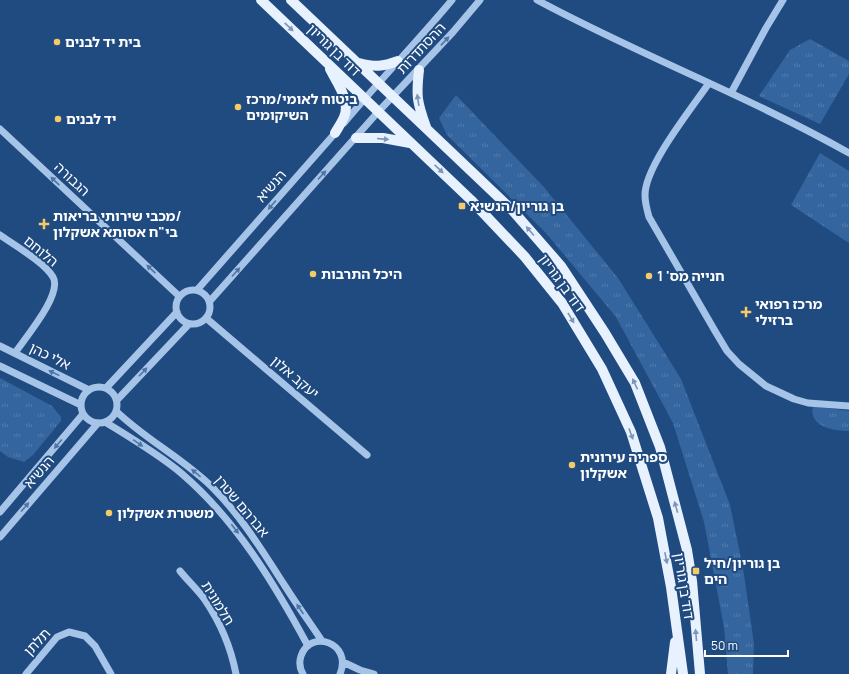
<svg xmlns="http://www.w3.org/2000/svg" width="849" height="674" font-family="Manrope,'Noto Sans Hebrew',sans-serif">
  <defs>
    <pattern id="grass-tufts" width="24" height="20" patternUnits="userSpaceOnUse"><rect width="24" height="20" fill="#34659f"/><path d="M3 7l-1-3M5 7V3M7 7l1-3M15 17l-1-3M17 17v-4M19 17l1-3" fill="none" stroke="#527cad"/></pattern>
  </defs>
  <rect width="100%" height="100%" fill="#204b80"/>
  <path fill="url(#grass-tufts)" d="M810,39L849,61V74L820,124L759,96L790,50Z
    M456,95L543,186L618,278L681,379L730,505L743,568L754,644L753,674H728L724,627L704,522L673,423L616,317L546,233L447,135L439,118Z
    M820,153L849,171V243L791,205Z
    M0,378L52,406L61,417V421L33,455L24,462L8,457L0,451Z
    M813,406L849,411V431C834,431 808,427 813,406Z"/>
  <g fill="none" stroke-linecap="round" stroke-linejoin="round">
    <path stroke="#a6c4e8" stroke-width="7" d="M537,0C639,55 748,96 849,153
      M709,83C692,108 645,166 645,195C645,203 647,210 649,217L715,331L727,351L739,364L766,386L794,399L808,403L849,406
      M731,93L766,28L783,0
      M344,123C379,81 417,42 452,0
      M0,129L179,296
      M0,235C14,245 44,262 53,277C63,294 25,338 15,353
      M176 307a17 17 0 1 1 34 0a17 17 0 1 1-34 0Z
      M197,290L337,131
      M210,301L378,112L453,32L480,0
      M206,318L367,455
      M0,346L89,390
      M0,366L81,405
      M81 405a18 18 0 1 1 36 0a18 18 0 1 1-36 0Z
      M106,388L177,312
      M117,400L189,324
      M116,411C146,440 184,459 213,488C242,517 263,552 285,586C297,605 310,623 322,641
      M105,422C131,438 158,454 181,473C236,520 274,583 308,646
      M0,512L83,414
      M0,537L98,423
      M180,571C188,581 198,590 205,600C220,622 231,648 236,674
      M343,662L360,670L374,674
      M26,674L57,637L69,632L85,636L95,646L111,674
      M303,674C300,669 299,662 301,656C310,628 353,643 340,674"/>
    <path stroke="#e8f1fe" stroke-width="10" d="M261,0L471,200L525,257L562,303L602,369L631,432L658,518L671,587L683,674
      M291,0L513,211L561,266L605,333L635,383L660,447L687,550L692,581L700,674
      M359,63C375,67 382,67 398,61
      M330,69C337,83 351,101 344,117C342,122 338,128 335,133
      M419,70C416,96 417,102 426,127
      M356,138H383L410,143
      M671,674L675,642"/>
  </g>
  <defs><path id="oneway-solid" d="M-6-.8H1V-3.2L6.5 0L1 3.2V.8H-6Z"/></defs>
  <g fill="#7a96b9">
    <use href="#oneway-solid" transform="translate(289 27) rotate(44)"/>
    <use href="#oneway-solid" transform="translate(418 100) rotate(-99)"/>
    <use href="#oneway-solid" transform="translate(383 139) rotate(5)"/>
    <use href="#oneway-solid" transform="translate(439 169) rotate(43)"/>
    <use href="#oneway-solid" transform="translate(530 231) rotate(-131)"/>
    <use href="#oneway-solid" transform="translate(571 318) rotate(59)"/>
    <use href="#oneway-solid" transform="translate(635 384) rotate(-115)"/>
    <use href="#oneway-solid" transform="translate(631 434) rotate(70)"/>
    <use href="#oneway-solid" transform="translate(676 507) rotate(-106)"/>
    <use href="#oneway-solid" transform="translate(666 558) rotate(79)"/>
    <use href="#oneway-solid" transform="translate(696 635) rotate(-95)"/>
  </g>
  <g fill="#4f75a4">
    <use href="#oneway-solid" transform="translate(445 41) rotate(-47)"/>
    <use href="#oneway-solid" transform="translate(322 175) rotate(-48)"/>
    <use href="#oneway-solid" transform="translate(55 181) rotate(-137)"/>
    <use href="#oneway-solid" transform="translate(272 205) rotate(131)"/>
    <use href="#oneway-solid" transform="translate(151 269) rotate(-137)"/>
    <use href="#oneway-solid" transform="translate(236 272) rotate(-48)"/>
    <use href="#oneway-solid" transform="translate(143 372) rotate(-46)"/>
    <use href="#oneway-solid" transform="translate(54 373) rotate(-154)"/>
    <use href="#oneway-solid" transform="translate(138 443) rotate(34)"/>
    <use href="#oneway-solid" transform="translate(58 444) rotate(130)"/>
    <use href="#oneway-solid" transform="translate(196 473) rotate(-140)"/>
    <use href="#oneway-solid" transform="translate(25 507) rotate(-49)"/>
    <use href="#oneway-solid" transform="translate(235 529) rotate(52)"/>
    <use href="#oneway-solid" transform="translate(300 609) rotate(-124)"/>
  </g>
  <g fill="#f5cb67" stroke="#204b80" stroke-width="1.5">
    <circle cx="57" cy="42" r="4"/>
    <circle cx="238" cy="107" r="4"/>
    <circle cx="58" cy="119" r="4"/>
    <rect x="458" y="202" width="8" height="8" rx="2"/>
    <path d="M42 218h4v4h4v4h-4v4h-4v-4h-4v-4h4z"/>
    <circle cx="313" cy="274" r="4"/>
    <circle cx="649" cy="276" r="4"/>
    <path d="M744 306h4v4h4v4h-4v4h-4v-4h-4v-4h4z"/>
    <circle cx="572" cy="465" r="4"/>
    <circle cx="109" cy="513" r="4"/>
    <rect x="692" y="567" width="8" height="8" rx="2"/>
  </g>
  <g text-anchor="middle" stroke-width="4" stroke-linejoin="round" paint-order="stroke">
    <g font-size="14" font-weight="bold" fill="#fff" stroke="#204b80" text-anchor="start">
      <text x="65" y="47">בית יד לבנים</text>
      <text x="246" y="104">ביטוח לאומי/מרכז<tspan x="246" dy="16">השיקומים</tspan></text>
      <text x="66" y="124">יד לבנים</text>
      <text x="470" y="211">בן גוריון/הנשיא</text>
      <text x="53" y="221">מכבי שירותי בריאות/<tspan x="53" dy="16">בי"ח אסותא אשקלון</tspan></text>
      <text x="321" y="279">היכל התרבות</text>
      <text x="657" y="281">חנייה מס' 1</text>
      <text x="755" y="309">מרכז רפואי<tspan x="755" dy="16">ברזילי</tspan></text>
      <text x="580" y="462">ספריה עירונית<tspan x="580" dy="16">אשקלון</tspan></text>
      <text x="117" y="518">משטרת אשקלון</text>
      <text x="704" y="568">בן גוריון/חיל<tspan x="704" dy="16">הים</tspan></text>
    </g>
    <g font-size="14" fill="#fff" stroke="#204b80">
      <text transform="translate(421 48) rotate(-47)" y="5">ההסתדרות</text>
      <text transform="translate(334 50) rotate(44)" y="5">דוד בן גוריון</text>
      <text transform="translate(72 179) rotate(43)" y="5">הגבורה</text>
      <text transform="translate(271 186) rotate(-49)" y="5">הנשיא</text>
      <text transform="translate(41 251) rotate(39)" y="5">הלוחם</text>
      <text transform="translate(562 283) rotate(54)" y="5">דוד בן גוריון</text>
      <text transform="translate(50 356) rotate(26)" y="5">אלי כהן</text>
      <text transform="translate(295 377) rotate(40)" y="5">יעקב אלון</text>
      <text transform="translate(39 472) rotate(-49)" y="5">הנשיא</text>
      <text transform="translate(242 506) rotate(50)" y="5">אברהם שטרן</text>
      <text transform="translate(684 586) rotate(81)" y="5">דוד בן גוריון</text>
      <text transform="translate(218 603) rotate(58)" y="5">חלמונית</text>
      <text transform="translate(37 642) rotate(-47)" y="5">תלתן</text>
    </g>
  </g>
  <path d="M705 650v6h83v-6" fill="none" stroke="#ffffff" stroke-width="2"/>
  <text x="711" y="650" font-size="12" fill="#ffffff" stroke="#204b80" stroke-width="3" paint-order="stroke">50 m</text>
</svg>
